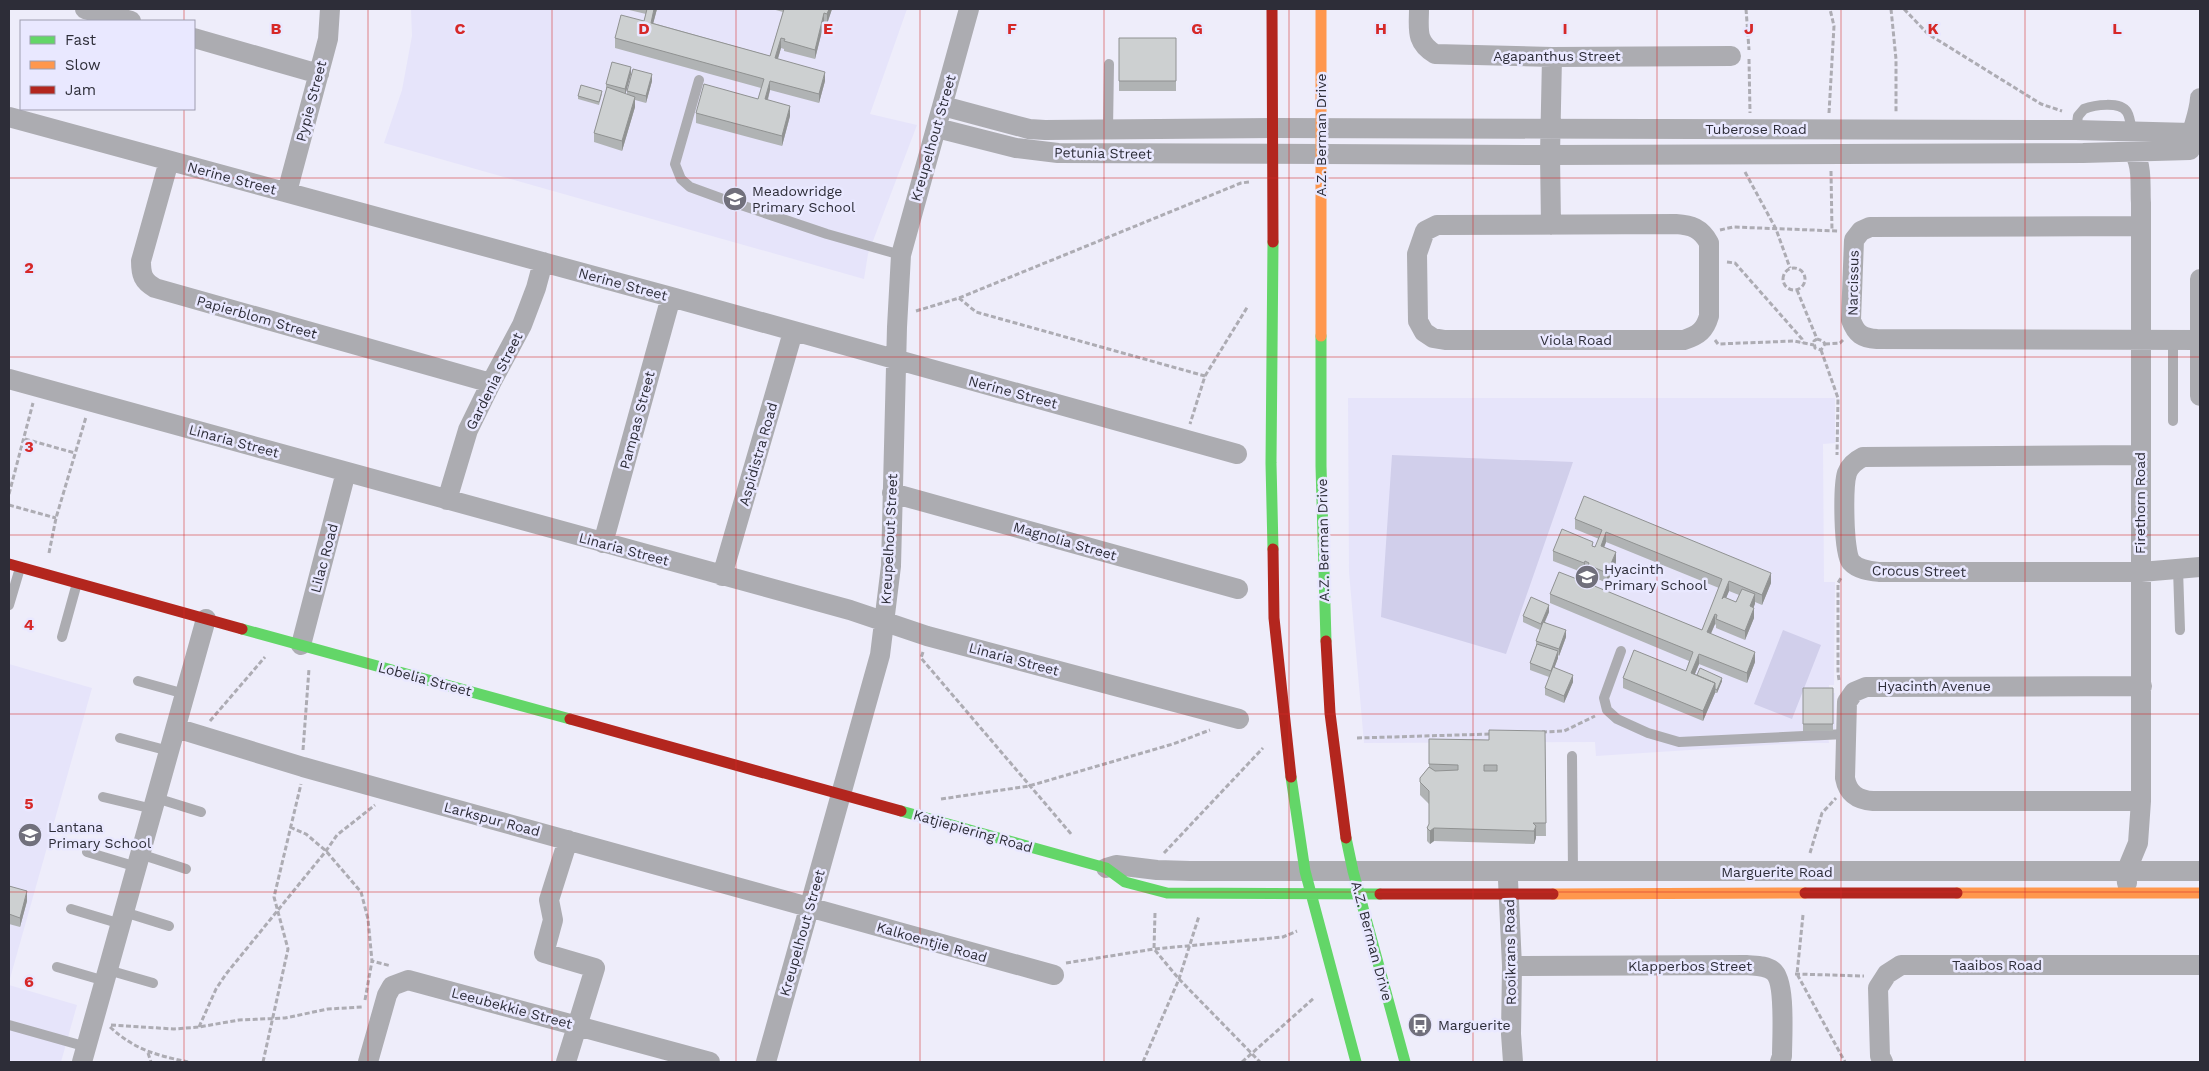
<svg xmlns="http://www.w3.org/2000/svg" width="2209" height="1071" font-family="'Work Sans',sans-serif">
  <rect width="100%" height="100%" fill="#eeedfa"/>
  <path fill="#e6e4fa" d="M411,9H907L870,114L917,125L868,254L864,279L384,143L402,90L412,36Z
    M1348,398H1835V443L1823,444L1824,582H1835L1834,685H1829V693H1835V729H1827L1829,743H1801L1596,756L1595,742L1364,743L1349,572Z
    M9,664L92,688L9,982Z
    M9,985L77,1005L61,1062H9Z"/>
  <path fill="#d1cfeb" d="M1392,455L1573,462L1506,654L1381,617Z
    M1783,630L1821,645L1792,719L1754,704Z"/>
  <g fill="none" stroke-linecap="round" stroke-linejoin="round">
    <path stroke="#adacb3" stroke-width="3" stroke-dasharray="5 2.5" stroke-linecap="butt" d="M1746,9L1749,50
      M1891,9L1896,59V113
      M1904,9L1928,34L2041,104L2062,111
      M1749,59L1750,113
      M1829,113L1834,26L1830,9
      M1831,171L1832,231
      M1745,172L1776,229L1790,268
      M1720,230L1733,227L1838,231
      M1727,262L1735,263L1802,339L1803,343
      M1783 279a11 11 0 1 1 22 0a11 11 0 1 1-22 0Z
      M1797,290L1817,339L1814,341L1815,348L1821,350L1825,344L1823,341L1817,339
      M959,298L976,312L1205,376L1190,424
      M916,311L959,298L1241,183L1249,182
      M1715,340L1718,344L1794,341L1814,345
      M1825,344L1840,343L1843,340
      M1821,350L1838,398L1837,455
      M1205,376L1248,306
      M25,439L75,453
      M9,494L33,403
      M9,505L56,518
      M49,553L56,518L86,417
      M923,652L921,658L1072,835
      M1839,680L1838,673V583L1841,578
      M210,721L265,657
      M1542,732L1564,731L1595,716
      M1357,738L1491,734
      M303,750L309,669
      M941,799L1029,786L1173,744L1210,730
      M290,827L306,834L326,851L361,892L368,919L372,961L391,966
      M1164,853L1263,748
      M1810,853L1822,813L1836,798
      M1155,913L1154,949L1179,979L1260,1062
      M1803,915L1797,974L1845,1062
      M1066,963L1154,949L1283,937L1297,931
      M1795,974L1864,976
      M365,1000L372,961
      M111,1025L174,1029L199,1027L239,1020L285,1018L328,1009L363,1007
      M110,1027C135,1050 156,1055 188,1062
      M199,1027L216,989L226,974L326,851L337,835L375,805
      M148,1053L151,1062
      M263,1062L288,949L274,897L301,784
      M1143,1062L1179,979L1199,916
      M1242,1062L1314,998"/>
    <path stroke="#acacb1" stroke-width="10" d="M699,80L675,164L681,179L690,187L723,199L827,234L901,255
      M1108,130L1109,64
      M2076,130L2078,116L2084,109C2094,105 2120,101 2127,112C2130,117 2131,126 2132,132
      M2173,421V339
      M2178,569L2180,630
      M9,605L20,568
      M62,637L77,583
      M1621,651L1604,698L1607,710L1617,719L1648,733L1679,742L1845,734
      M138,681L185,694
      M120,738L169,751
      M1572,756L1573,872
      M103,797L153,809
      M156,798L201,812
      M87,852L137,867
      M140,854L186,869
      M71,909L121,924
      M124,912L169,926
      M57,967L105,981
      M108,970L153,983
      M9,1025L87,1047"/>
    <path stroke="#acacb1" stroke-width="20" d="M85,9L131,21
      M1419,9C1419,29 1415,42 1435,54L1552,57L1731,56
      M194,38L319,74
      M943,106L1029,129L1045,130L1273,128L2076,130L2191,133
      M9,117L671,297L1237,454
      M937,128L1016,148L1058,153L1550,155L2083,153L2190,150
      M2190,146C2191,129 2199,115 2200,98
      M169,161L141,261C141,275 143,281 155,288L491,383
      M287,192L328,39L330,9
      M1676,224C1691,225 1701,228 1709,243V316C1705,330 1699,335 1684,340H1445L1433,338L1424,332L1418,321L1417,254L1425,231L1437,225Z
      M1551,225L1550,155L1552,57
      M2140,226L1870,227L1861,231L1854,240L1851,320C1856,334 1862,338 1877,339L2199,340
      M2200,279V396
      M9,379L850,610L927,636L1239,719
      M2140,455L1863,457C1855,461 1850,465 1847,473C1843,486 1843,552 1851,562C1858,570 1871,571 1880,572H2141L2200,567
      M892,493L1238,589
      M447,500L468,430L491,383L522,325L536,288L543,262
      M603,543L671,297
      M722,576L793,332
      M301,645L346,472
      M176,728L303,767L1054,975
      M2141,801H1873C1858,800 1848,794 1845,778L1847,702L1854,692L1866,687L2142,686
      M1106,868L1116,865L1157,870L1190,871H2200
      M1508,880L1512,966L1511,1034L1513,1062
      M2127,883L2126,872L2138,843L2141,801V203C2140,190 2142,174 2138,162C2135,152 2133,150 2132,139
      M1512,966L1746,965C1755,966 1765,965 1773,971C1786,981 1782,1038 1782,1056L1780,1062
      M82,1062L206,619
      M368,1062L387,995L392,986L408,980L710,1062
      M566,1062L595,968L544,953L553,920L549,900L568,840
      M766,1062L880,655L891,566L897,327L901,255L969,9
      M1883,1062L1880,1056L1878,988L1887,974L1901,965H2200"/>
    <path stroke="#63d668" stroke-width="11" d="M1273,242L1271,463L1273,549
      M1321,336V466L1326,641
      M242,629L570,719
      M1291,777L1305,871L1356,1062
      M901,811L1106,868L1125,882L1167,893L1380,894
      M1346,838L1353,871L1405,1062"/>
    <path stroke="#ff974d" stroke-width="11" d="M1321,9V336
      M1957,893H2200
      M1553,894L1805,893"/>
    <path stroke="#b3261e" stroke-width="11" d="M1272,9L1273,242
      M1273,549L1274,618L1291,777
      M9,564L242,629
      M1326,641L1330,713L1346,838
      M570,719L901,811
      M1805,893H1957
      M1380,894H1553"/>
  </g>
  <path fill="#b0b3b4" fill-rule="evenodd" d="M625,9H657L653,23L770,56L783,12L772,9H832L827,24L824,23L815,59L784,51V49L781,48L778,59L825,81L819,103L770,90L768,100L790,116L782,146L696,123V113L758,99L761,88L615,48V38L644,21L646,14Z
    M1119,38H1176V91H1119Z
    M631,74L625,94H627V91L652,81L646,103L635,100V107L622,151L594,142V133L606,91V84Z
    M602,94L599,105L578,99V96Z
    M1575,519L1771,583L1762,605L1755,602L1753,608L1754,618L1745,640L1716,628V625L1715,624L1711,634L1755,662L1747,683L1699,664L1695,674L1722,681L1717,693H1715L1703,721L1623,688V678L1686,671L1689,661L1550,603V594L1582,581L1586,571L1584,573L1553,561V551L1593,546L1595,547L1599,539L1575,529ZM1606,542L1719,588L1702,630L1590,585L1593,577L1607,583L1616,562L1604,547ZM1729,591L1739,595L1736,602L1726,598Z
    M1549,612L1545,622L1566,637L1559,656L1558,655V658L1554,668L1573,682L1564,703L1545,695V688L1549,677L1530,670V663L1536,646V641L1540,630L1523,622V616Z
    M1803,688H1833V731H1803Z
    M1545,731L1546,836H1536V838L1534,844L1434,841L1430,844L1427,841V828L1429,825V804L1420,795V778L1429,767V739L1489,740Z
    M9,886L27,901L20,927L9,924Z"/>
  <path fill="#909292" d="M654,9H657L651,32V23Z
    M829,9H832L827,24V14Z
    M824,13V23L815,59V50Z
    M781,38V48L775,68V58Z
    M631,67V74L625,96V89Z
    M825,72V81L819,103V94Z
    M652,74V81L646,103V96Z
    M770,81V90L765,109V99Z
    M635,97V107L622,151V141Z
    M790,106V116L782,146V136Z
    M1606,532V542L1601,556V546Z
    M1616,552V562L1607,583V573Z
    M1585,561V571L1584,573V563Z
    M1593,567V577L1587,593V583Z
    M1771,573V583L1762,605V595Z
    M1729,581V591L1722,608V599Z
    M1755,594V604L1750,616V606Z
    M1549,605V612L1541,630V624Z
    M1754,608V618L1745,640V631Z
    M1715,614V624L1707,642V632Z
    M1566,630V637L1559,656V649Z
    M1558,651V658L1551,677V671Z
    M1755,652V662L1747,683V673Z
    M1699,654V664L1691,683V673Z
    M1573,675V682L1564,703V696Z
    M1722,678V681L1717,693V690Z
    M1715,683V693L1703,721V711Z
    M1536,826V838L1534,844V831Z
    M1434,828V841L1430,844V831Z
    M27,891V901L20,927V918Z"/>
  <path fill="#cdd0d1" stroke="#909292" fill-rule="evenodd" d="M647,9H654L651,23L770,56L784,9H829L827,14L824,13L815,50L784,41L785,39L781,38L775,58L825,72L819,94L770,81L765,99L790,106L782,136L696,113L704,84L758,99L764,79L615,38L621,15L644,21Z
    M1119,38H1176V81H1119Z
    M612,62L631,67L625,89L606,84Z
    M633,69L652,74L646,96L627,91Z
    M581,85L602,91L599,102L578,96Z
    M607,87L635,97L622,141L594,133Z
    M1584,496L1771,573L1762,595L1729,581L1722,599L1724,597L1736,602L1742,589L1755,594L1750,606L1754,608L1745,631L1716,619L1717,615L1715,614L1707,632L1755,652L1747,673L1699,654L1691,673L1715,683L1703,711L1623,678L1634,650L1686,671L1693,652L1550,594L1559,572L1582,581L1589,563L1585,561L1584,563L1553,551L1562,529L1593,542L1592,546L1595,547L1602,530L1575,519ZM1606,532L1722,579L1702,630L1587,583L1593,567L1607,573L1616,552L1601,546Z
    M1531,597L1549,605L1541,624L1523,616Z
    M1543,622L1566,630L1559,649L1536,641Z
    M1537,644L1558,651L1551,671L1530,663Z
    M1553,667L1573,675L1564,696L1545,688Z
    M1700,668L1722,678L1717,690L1715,689V683L1697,675Z
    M1803,688H1833V724H1803Z
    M1489,730L1545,731L1546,823H1533L1536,826L1534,831L1434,828L1430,831L1427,828L1429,824V791L1420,782V778L1429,767L1435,771L1458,770V765L1429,764V739L1489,740ZM1484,765H1497V771H1484Z
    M9,886L27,891L20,918L9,914Z"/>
  <path fill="none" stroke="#d62828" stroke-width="1" stroke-opacity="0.55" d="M184,9V21M368,9V1062M552,9V1062M736,9V1062M920,9V1062M1104,9V1062M1289,9V1062M1473,9V1062M1657,9V1062M1841,9V1062M2025,9V1062M184,109V1062M9,178H2200M9,357H2200M9,535H2200M9,714H2200M9,892H2200"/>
  <defs>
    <g id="school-disc" transform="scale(1.25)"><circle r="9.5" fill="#71707c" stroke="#e9e8ff"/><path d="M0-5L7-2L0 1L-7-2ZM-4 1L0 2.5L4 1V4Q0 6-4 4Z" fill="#fff"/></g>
    <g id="bus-disc" transform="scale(1.25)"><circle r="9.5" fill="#71707c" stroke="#e9e8ff"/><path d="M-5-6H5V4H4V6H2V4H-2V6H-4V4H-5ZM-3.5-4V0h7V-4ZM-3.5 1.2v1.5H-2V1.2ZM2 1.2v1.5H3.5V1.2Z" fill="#fff"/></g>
  </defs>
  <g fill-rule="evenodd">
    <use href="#school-disc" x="735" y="199"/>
    <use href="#school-disc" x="1587" y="577"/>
    <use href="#school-disc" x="30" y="835"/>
    <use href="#bus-disc" x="1420" y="1025"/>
  </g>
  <g text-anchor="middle" stroke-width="5" stroke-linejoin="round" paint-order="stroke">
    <g font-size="14" fill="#2d2d38" stroke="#e9e8ff">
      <text x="1557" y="61">Agapanthus Street</text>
      <text transform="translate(311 101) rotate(-75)" y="5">Pypie Street</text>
      <text x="1756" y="134">Tuberose Road</text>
      <text transform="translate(1321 135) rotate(-90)" y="5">A.Z. Berman Drive</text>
      <text transform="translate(933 138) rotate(-74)" y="5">Kreupelhout Street</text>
      <text transform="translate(1103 153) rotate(1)" y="5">Petunia Street</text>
      <text transform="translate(232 178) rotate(15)" y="5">Nerine Street</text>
      <text transform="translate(1853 283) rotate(-89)" y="5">Narcissus</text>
      <text transform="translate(623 284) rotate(15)" y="5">Nerine Street</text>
      <text transform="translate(257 317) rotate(16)" y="5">Papierblom Street</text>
      <text x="1576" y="345">Viola Road</text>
      <text transform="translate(494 381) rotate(-63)" y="5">Gardenia Street</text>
      <text transform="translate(1013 392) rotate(15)" y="5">Nerine Street</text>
      <text transform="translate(637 420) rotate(-75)" y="5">Pampas Street</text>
      <text transform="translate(234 441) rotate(15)" y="5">Linaria Street</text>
      <text transform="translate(758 454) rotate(-74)" y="5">Aspidistra Road</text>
      <text transform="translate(2140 503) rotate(-90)" y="5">Firethorn Road</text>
      <text transform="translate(889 539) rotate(-87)" y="5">Kreupelhout Street</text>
      <text transform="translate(1323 540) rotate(-91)" y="5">A.Z. Berman Drive</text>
      <text transform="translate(1065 541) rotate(16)" y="5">Magnolia Street</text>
      <text transform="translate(624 549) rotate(15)" y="5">Linaria Street</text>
      <text transform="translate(324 558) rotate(-75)" y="5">Lilac Road</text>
      <text transform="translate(1919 571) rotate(1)" y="5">Crocus Street</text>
      <text transform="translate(1014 659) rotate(15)" y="5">Linaria Street</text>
      <text transform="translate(425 679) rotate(15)" y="5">Lobelia Street</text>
      <text x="1934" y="691">Hyacinth Avenue</text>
      <text transform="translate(492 819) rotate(15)" y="5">Larkspur Road</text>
      <text transform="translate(973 831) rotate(16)" y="5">Katjiepiering Road</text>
      <text x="1777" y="877">Marguerite Road</text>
      <text transform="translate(802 933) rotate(-74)" y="5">Kreupelhout Street</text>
      <text transform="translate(1372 941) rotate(75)" y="5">A.Z. Berman Drive</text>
      <text transform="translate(932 942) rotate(16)" y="5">Kalkoentjie Road</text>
      <text transform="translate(1510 952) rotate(-91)" y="5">Rooikrans Road</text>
      <text x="1997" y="970">Taaibos Road</text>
      <text x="1690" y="971">Klapperbos Street</text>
      <text transform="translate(512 1008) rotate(15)" y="5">Leeubekkie Street</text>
    </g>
    <g font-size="14" fill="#2d2d38" stroke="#e9e8ff" text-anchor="start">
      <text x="752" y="196">Meadowridge<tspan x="752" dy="16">Primary School</tspan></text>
      <text x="1604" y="574">Hyacinth<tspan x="1604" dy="16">Primary School</tspan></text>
      <text x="48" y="832">Lantana<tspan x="48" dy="16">Primary School</tspan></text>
      <text x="1438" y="1030">Marguerite</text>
    </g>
  </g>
  <g font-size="16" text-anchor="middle" font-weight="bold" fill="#d62828" stroke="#e9e8ff" stroke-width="5" stroke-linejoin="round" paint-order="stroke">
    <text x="276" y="34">B</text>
    <text x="460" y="34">C</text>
    <text x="644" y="34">D</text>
    <text x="828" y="34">E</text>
    <text x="1012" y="34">F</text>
    <text x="1197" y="34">G</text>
    <text x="1381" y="34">H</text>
    <text x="1565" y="34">I</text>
    <text x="1749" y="34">J</text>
    <text x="1933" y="34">K</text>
    <text x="2117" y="34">L</text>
    <text x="29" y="273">2</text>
    <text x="29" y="452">3</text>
    <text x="29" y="630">4</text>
    <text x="29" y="809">5</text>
    <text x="29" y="987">6</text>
  </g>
  <rect width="2209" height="1071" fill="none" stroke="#2d2d38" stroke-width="20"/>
  <rect x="20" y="20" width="175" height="90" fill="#e9e8ff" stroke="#9e9daf"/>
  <rect x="30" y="36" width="25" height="8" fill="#63d668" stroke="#9e9daf"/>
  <text x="65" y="45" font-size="15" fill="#2d2d38">Fast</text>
  <rect x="30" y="61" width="25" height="8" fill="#ff974d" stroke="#9e9daf"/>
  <text x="65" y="70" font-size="15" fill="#2d2d38">Slow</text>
  <rect x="30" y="86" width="25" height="8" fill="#b3261e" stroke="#9e9daf"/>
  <text x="65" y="95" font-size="15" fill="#2d2d38">Jam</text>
</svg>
